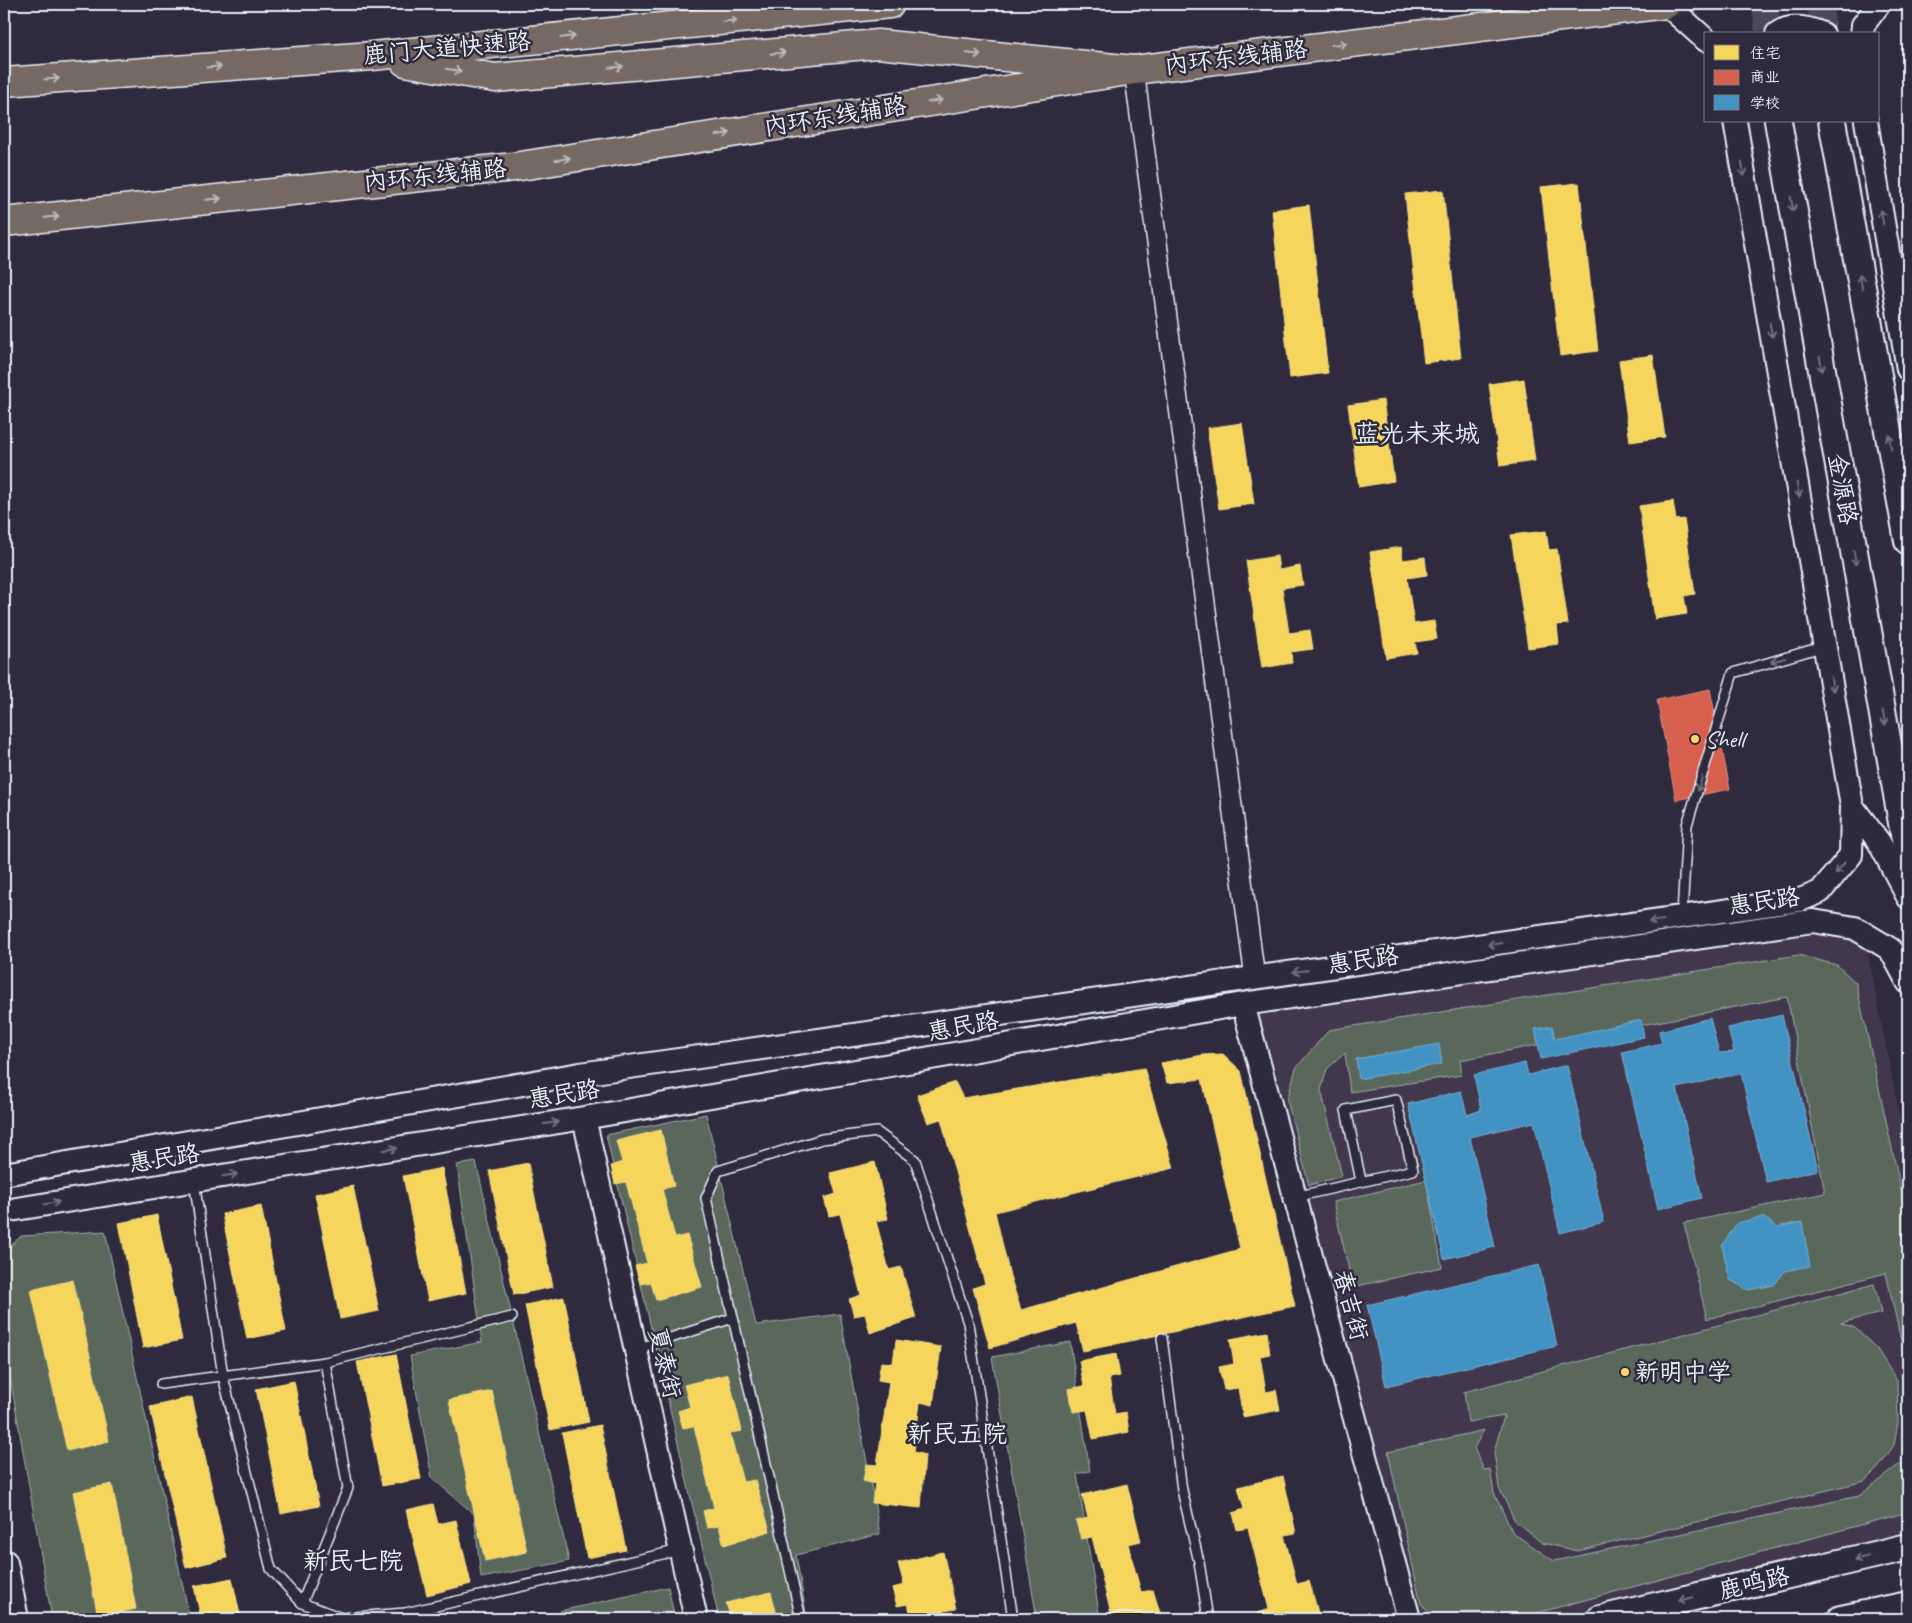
<svg xmlns="http://www.w3.org/2000/svg" width="1912" height="1623" font-family="Caveat,'LXGW WenKai TC',sans-serif">
  <rect width="100%" height="100%" fill="#2f2a3d"/>
  <filter id="ink" filterUnits="userSpaceOnUse"><feTurbulence type="fractalNoise" baseFrequency=".02" numOctaves="2"/><feDisplacementMap in="SourceGraphic" scale="10" xChannelSelector="R" yChannelSelector="G"/><feConvolveMatrix kernelMatrix="1 2 1 2 8 2 1 2 1" color-interpolation-filters="sRGB"/></filter>
  <g filter="url(#ink)">
    <path fill="#42384d" d="M1862,923L1908,1160V1547L1600,1619H1409L1243,1004Z"/>
    <path fill="#5a675c" stroke="#a1acaa" d="M1798,955L1837,965L1856,983L1908,1222V1372L1886,1273L1707,1319L1684,1223L1825,1193L1787,997L1460,1060L1462,1075L1350,1092L1345,1053L1327,1069L1321,1090L1342,1176L1309,1185L1287,1100L1296,1068L1329,1030Z
      M706,1114L756,1325L840,1314L880,1534L796,1555L807,1619H719L606,1135Z
      M476,1162L569,1561L481,1578L474,1514L432,1478L410,1356L482,1342L457,1165Z
      M1426,1180L1442,1267L1353,1287L1333,1202Z
      M105,1231L190,1619H52L4,1342V1252L21,1236Z
      M1874,1284L1881,1313L1841,1323L1855,1328L1877,1349L1897,1381L1898,1423L1894,1445L1879,1467L1865,1481L1578,1551L1542,1543L1515,1521L1499,1488L1494,1452L1504,1416L1468,1422L1464,1392Z
      M1070,1342L1090,1471L1077,1474L1100,1619H1037L992,1357Z
      M1484,1430L1474,1448L1484,1470L1490,1469L1494,1493L1513,1533L1554,1561L1859,1496L1901,1463L1908,1436V1512L1515,1619H1435L1421,1604L1388,1452Z
      M668,1587L675,1619H562L560,1611Z"/>
    <path fill="#f6d55c" stroke="#f2dd8b" d="M1579,183L1598,351L1560,356L1541,187Z
      M1443,190L1461,358L1424,363L1405,194Z
      M1309,205L1328,373L1290,378L1272,210Z
      M1653,355L1665,437L1630,442L1619,360Z
      M1524,379L1535,461L1500,466L1489,384Z
      M1383,400L1394,481L1359,487L1348,405Z
      M1242,423L1254,504L1219,509L1207,428Z
      M1673,501L1676,520L1684,519L1695,594L1684,596L1687,614L1655,619L1639,506Z
      M1546,531L1549,550L1557,549L1568,624L1557,625L1559,644L1528,648L1511,535Z
      M1401,547L1403,560L1425,557L1427,575L1407,578L1414,624L1434,621L1437,639L1415,642L1417,653L1386,658L1370,552Z
      M1277,556L1279,570L1300,566L1303,585L1282,588L1289,633L1310,630L1313,649L1291,652L1292,663L1262,668L1246,561Z
      M1223,1054L1241,1071L1295,1306L1083,1351L1076,1323L990,1348L973,1288L985,1284L941,1119L928,1123L917,1095L955,1082L963,1098L1144,1068L1174,1168L995,1212L1010,1276L1021,1310L1240,1249L1202,1079L1167,1083L1161,1063L1203,1055Z
      M661,1130L674,1186L662,1189L675,1238L687,1235L702,1287L656,1300L651,1282L640,1284L635,1266L647,1263L626,1182L615,1184L611,1166L622,1162L616,1141Z
      M875,1162L888,1219L876,1221L889,1270L901,1267L916,1318L870,1333L865,1314L854,1316L849,1299L861,1295L840,1214L829,1216L824,1198L836,1194L830,1173Z
      M528,1163L553,1287L514,1295L489,1171Z
      M442,1168L466,1293L428,1301L403,1176Z
      M353,1186L379,1311L340,1319L315,1194Z
      M261,1206L286,1331L247,1339L222,1214Z
      M157,1215L182,1340L143,1348L119,1223Z
      M73,1280L109,1441L67,1451L31,1290Z
      M564,1297L589,1422L550,1430L525,1305Z
      M1267,1332L1270,1354L1260,1356L1266,1392L1276,1390L1280,1410L1243,1417L1238,1388L1224,1390L1219,1367L1234,1364L1230,1339Z
      M896,1340L941,1347L933,1405L920,1402L914,1452L925,1455L921,1508L872,1503L875,1484L863,1481L866,1464L877,1465L889,1382L878,1380L881,1362L893,1363Z
      M396,1354L421,1479L382,1486L357,1362Z
      M1116,1354L1120,1376L1109,1378L1115,1414L1126,1412L1129,1432L1093,1439L1087,1410L1073,1412L1069,1389L1084,1386L1079,1361Z
      M728,1374L742,1431L730,1433L743,1482L755,1480L770,1531L724,1545L719,1526L707,1528L703,1511L714,1508L694,1426L683,1428L678,1411L690,1407L684,1385Z
      M294,1381L319,1506L281,1514L256,1389Z
      M492,1391L527,1552L485,1561L449,1400Z
      M192,1397L227,1558L186,1568L150,1407Z
      M600,1425L626,1550L587,1558L562,1433Z
      M1283,1476L1296,1533L1284,1535L1297,1584L1309,1581L1320,1619H1259L1257,1613L1269,1609L1248,1528L1237,1530L1233,1513L1244,1509L1238,1487Z
      M112,1484L136,1609L98,1617L73,1492Z
      M1127,1484L1141,1541L1128,1544L1141,1592L1153,1590L1162,1619H1109L1112,1618L1092,1537L1081,1539L1076,1521L1088,1518L1082,1495Z
      M433,1504L438,1524L456,1520L471,1584L427,1595L406,1510Z
      M943,1552L956,1609L944,1611L946,1619H912L908,1604L897,1606L892,1588L904,1585L898,1563Z
      M232,1578L241,1619H201L194,1586Z
      M771,1592L778,1619H731L726,1603Z"/>
    <path fill="#d6604d" stroke="#db8c80" d="M1710,689L1730,789L1676,800L1657,700Z"/>
    <path fill="#4393c3" stroke="#74afd3" d="M1782,1015L1818,1170L1766,1182L1741,1073L1677,1088L1702,1198L1658,1209L1622,1052L1662,1043L1659,1031L1710,1018L1719,1053L1734,1052L1728,1028Z
      M1641,1020L1644,1037L1541,1059L1535,1029L1552,1026L1555,1039Z
      M1439,1044L1442,1064L1359,1079L1356,1059Z
      M1525,1063L1528,1075L1567,1065L1604,1222L1560,1233L1534,1122L1470,1137L1495,1247L1444,1259L1408,1104L1461,1091L1467,1115L1481,1110L1474,1075Z
      M1763,1217L1777,1227L1802,1222L1810,1266L1785,1271L1774,1285L1748,1290L1730,1280L1722,1246L1737,1223Z
      M1539,1265L1557,1346L1386,1386L1367,1305Z"/>
    <g fill="none" stroke-linecap="round" stroke-linejoin="round">
      <path stroke="#4b4859" stroke-width="26" stroke-dasharray="26 13" stroke-linecap="butt" d="M1765,4L1768,34
        M1820,4L1823,34"/>
      <g stroke="#e8f1f8" stroke-width="12">
        <path id="service" d="M1682,915L1687,825L1733,673L1825,646
          M194,1181L223,1376L271,1569L302,1603
          M1295,1197L1413,1170L1396,1100L1346,1110L1361,1181
          M512,1317L325,1362L348,1488L302,1603L342,1618L405,1613L680,1550
          M1162,1338L1182,1490L1199,1562L1208,1619
          M636,1349L733,1318
          M161,1384L325,1362
          M801,1619L706,1198L718,1171L822,1139L877,1132L915,1160L968,1323L1013,1619"/>
      </g>
      <g stroke="#e8f1f8" stroke-width="22">
        <path id="minor" d="M1134,70L1255,978"/>
      </g>
      <g stroke="#e8f1f8" stroke-width="26">
        <path id="tertiary" d="M1666,4L1706,40
          M1777,34C1790,23 1809,28 1823,34
          M1862,34L1863,25L1879,4
          M1735,121L1852,806L1879,842L1908,897
          M1866,121L1908,369
          M1243,1004L1409,1619
          M584,1118L696,1619
          M4,1174L580,1074L1800,900L1820,892L1851,855L1852,806
          M4,1211L584,1118L1243,1004L1813,921L1855,928L1890,949L1908,982"/>
      </g>
      <g stroke="#e8f1f8" stroke-width="30">
        <path id="secondary" d="M1778,121L1908,857
          M1832,121L1908,541
          M4,1563L15,1619
          M1600,1619L1908,1547
          M1841,1619L1908,1605"/>
      </g>
      <g stroke="#e8f1f8" stroke-width="31">
        <path id="primary" d="M4,222L514,167L1134,70L1666,4"/>
      </g>
      <g stroke="#e8f1f8" stroke-width="31">
        <path id="trunk" d="M405,62L495,78L878,44L1134,70
          M4,82L372,56L890,4"/>
      </g>
      <use href="#service" stroke="#2f2a3d" stroke-width="9"/>
      <use href="#minor" stroke="#2f2a3d" stroke-width="19"/>
      <use href="#tertiary" stroke="#2f2a3d" stroke-width="22"/>
      <use href="#secondary" stroke="#2f2a3d" stroke-width="26"/>
      <use href="#primary" stroke="#766964" stroke-width="28"/>
      <use href="#trunk" stroke="#766964" stroke-width="28"/>
    </g>
    <defs><path id="oneway-shaft" d="M-6 0H5M1.5-3L5.5 0L1.5 3" fill="none" stroke-width="1.6" stroke-linecap="round" stroke-linejoin="round" transform="scale(1.25)"/></defs>
    <g stroke="#babbbd">
      <use href="#oneway-shaft" transform="translate(730 21) rotate(-6)"/>
      <use href="#oneway-shaft" transform="translate(568 37) rotate(-6)"/>
      <use href="#oneway-shaft" transform="translate(1339 44) rotate(-7)"/>
      <use href="#oneway-shaft" transform="translate(778 53) rotate(-5)"/>
      <use href="#oneway-shaft" transform="translate(974 54) rotate(6)"/>
      <use href="#oneway-shaft" transform="translate(214 67) rotate(-4)"/>
      <use href="#oneway-shaft" transform="translate(616 67) rotate(-5)"/>
      <use href="#oneway-shaft" transform="translate(454 70) rotate(10)"/>
      <use href="#oneway-shaft" transform="translate(52 79) rotate(-4)"/>
      <use href="#oneway-shaft" transform="translate(935 101) rotate(-9)"/>
      <use href="#oneway-shaft" transform="translate(723 134) rotate(-9)"/>
      <use href="#oneway-shaft" transform="translate(563 159) rotate(-9)"/>
      <use href="#oneway-shaft" transform="translate(214 199) rotate(-6)"/>
      <use href="#oneway-shaft" transform="translate(52 217) rotate(-6)"/>
    </g>
    <g stroke="#70707e">
      <use href="#oneway-shaft" transform="translate(1743 169) rotate(80)"/>
      <use href="#oneway-shaft" transform="translate(1792 204) rotate(80)"/>
      <use href="#oneway-shaft" transform="translate(1882 217) rotate(-100)"/>
      <use href="#oneway-shaft" transform="translate(1861 282) rotate(-100)"/>
      <use href="#oneway-shaft" transform="translate(1771 330) rotate(80)"/>
      <use href="#oneway-shaft" transform="translate(1821 364) rotate(80)"/>
      <use href="#oneway-shaft" transform="translate(1890 442) rotate(-100)"/>
      <use href="#oneway-shaft" transform="translate(1798 490) rotate(80)"/>
      <use href="#oneway-shaft" transform="translate(1855 558) rotate(80)"/>
      <use href="#oneway-shaft" transform="translate(1778 660) rotate(164)"/>
      <use href="#oneway-shaft" transform="translate(1832 684) rotate(80)"/>
      <use href="#oneway-shaft" transform="translate(1884 718) rotate(80)"/>
      <use href="#oneway-shaft" transform="translate(1700 784) rotate(107)"/>
      <use href="#oneway-shaft" transform="translate(1840 868) rotate(130)"/>
      <use href="#oneway-shaft" transform="translate(1656 921) rotate(172)"/>
      <use href="#oneway-shaft" transform="translate(1495 944) rotate(172)"/>
      <use href="#oneway-shaft" transform="translate(1300 971) rotate(172)"/>
      <use href="#oneway-shaft" transform="translate(551 1123) rotate(-9)"/>
      <use href="#oneway-shaft" transform="translate(390 1149) rotate(-9)"/>
      <use href="#oneway-shaft" transform="translate(230 1175) rotate(-9)"/>
      <use href="#oneway-shaft" transform="translate(52 1203) rotate(-9)"/>
      <use href="#oneway-shaft" transform="translate(1861 1558) rotate(167)"/>
      <use href="#oneway-shaft" transform="translate(1686 1599) rotate(167)"/>
    </g>
  </g>
  <g fill="#ffd166" stroke="#2f2a3d" stroke-width="2">
    <circle cx="1695" cy="739" r="5"/>
    <circle cx="1625" cy="1372" r="5"/>
  </g>
  <g text-anchor="middle" stroke-width="5" stroke-linejoin="round" paint-order="stroke">
    <g font-size="24" fill="#e8f1f8" stroke="#2f2a3d">
      <text transform="translate(447 48) rotate(-5)" y="8">鹿门大道快速路</text>
      <text transform="translate(1236 57) rotate(-7)" y="8">内环东线辅路</text>
      <text transform="translate(835 116) rotate(-9)" y="8">内环东线辅路</text>
      <text transform="translate(435 175) rotate(-6)" y="8">内环东线辅路</text>
      <text transform="translate(1843 489) rotate(80)" y="8">金源路</text>
      <text transform="translate(1764 901) rotate(-8)" y="8">惠民路</text>
      <text transform="translate(1363 960) rotate(-8)" y="8">惠民路</text>
      <text transform="translate(963 1026) rotate(-10)" y="8">惠民路</text>
      <text transform="translate(564 1094) rotate(-9)" y="8">惠民路</text>
      <text transform="translate(164 1158) rotate(-9)" y="8">惠民路</text>
      <text transform="translate(1351 1305) rotate(75)" y="8">春吉街</text>
      <text transform="translate(665 1363) rotate(77)" y="8">夏泰街</text>
      <text transform="translate(1754 1583) rotate(-13)" y="8">鹿鸣路</text>
    </g>
    <g font-size="24" fill="#e8f1f8" stroke="#2f2a3d" text-anchor="start">
      <text x="1705" y="747">Shell</text>
      <text x="1635" y="1380">新明中学</text>
    </g>
    <g font-size="25" fill="#e8f1f8" stroke="#2f2a3d">
      <text x="1417" y="442">蓝光未来城</text>
      <text x="957" y="1442">新民五院</text>
      <text x="353" y="1569">新民七院</text>
    </g>
  </g>
  <rect width="1912" height="1623" fill="none" stroke="#2f2a3d" stroke-width="20"/>
  <rect x="10" y="10" width="1892" height="1603" fill="none" stroke="#e8f1f8" stroke-width="2" filter="url(#ink)"/>
  <rect x="1704" y="32" width="175" height="90" fill="#2f2a3d" stroke="#797a88"/>
  <rect x="1714" y="45" width="25" height="15" fill="#f6d55c" stroke="#797a88"/>
  <text x="1750" y="58" font-size="15" fill="#e8f1f8">住宅</text>
  <rect x="1714" y="70" width="25" height="15" fill="#d6604d" stroke="#797a88"/>
  <text x="1750" y="82" font-size="15" fill="#e8f1f8">商业</text>
  <rect x="1714" y="95" width="25" height="15" fill="#4393c3" stroke="#797a88"/>
  <text x="1750" y="108" font-size="15" fill="#e8f1f8">学校</text>
</svg>
